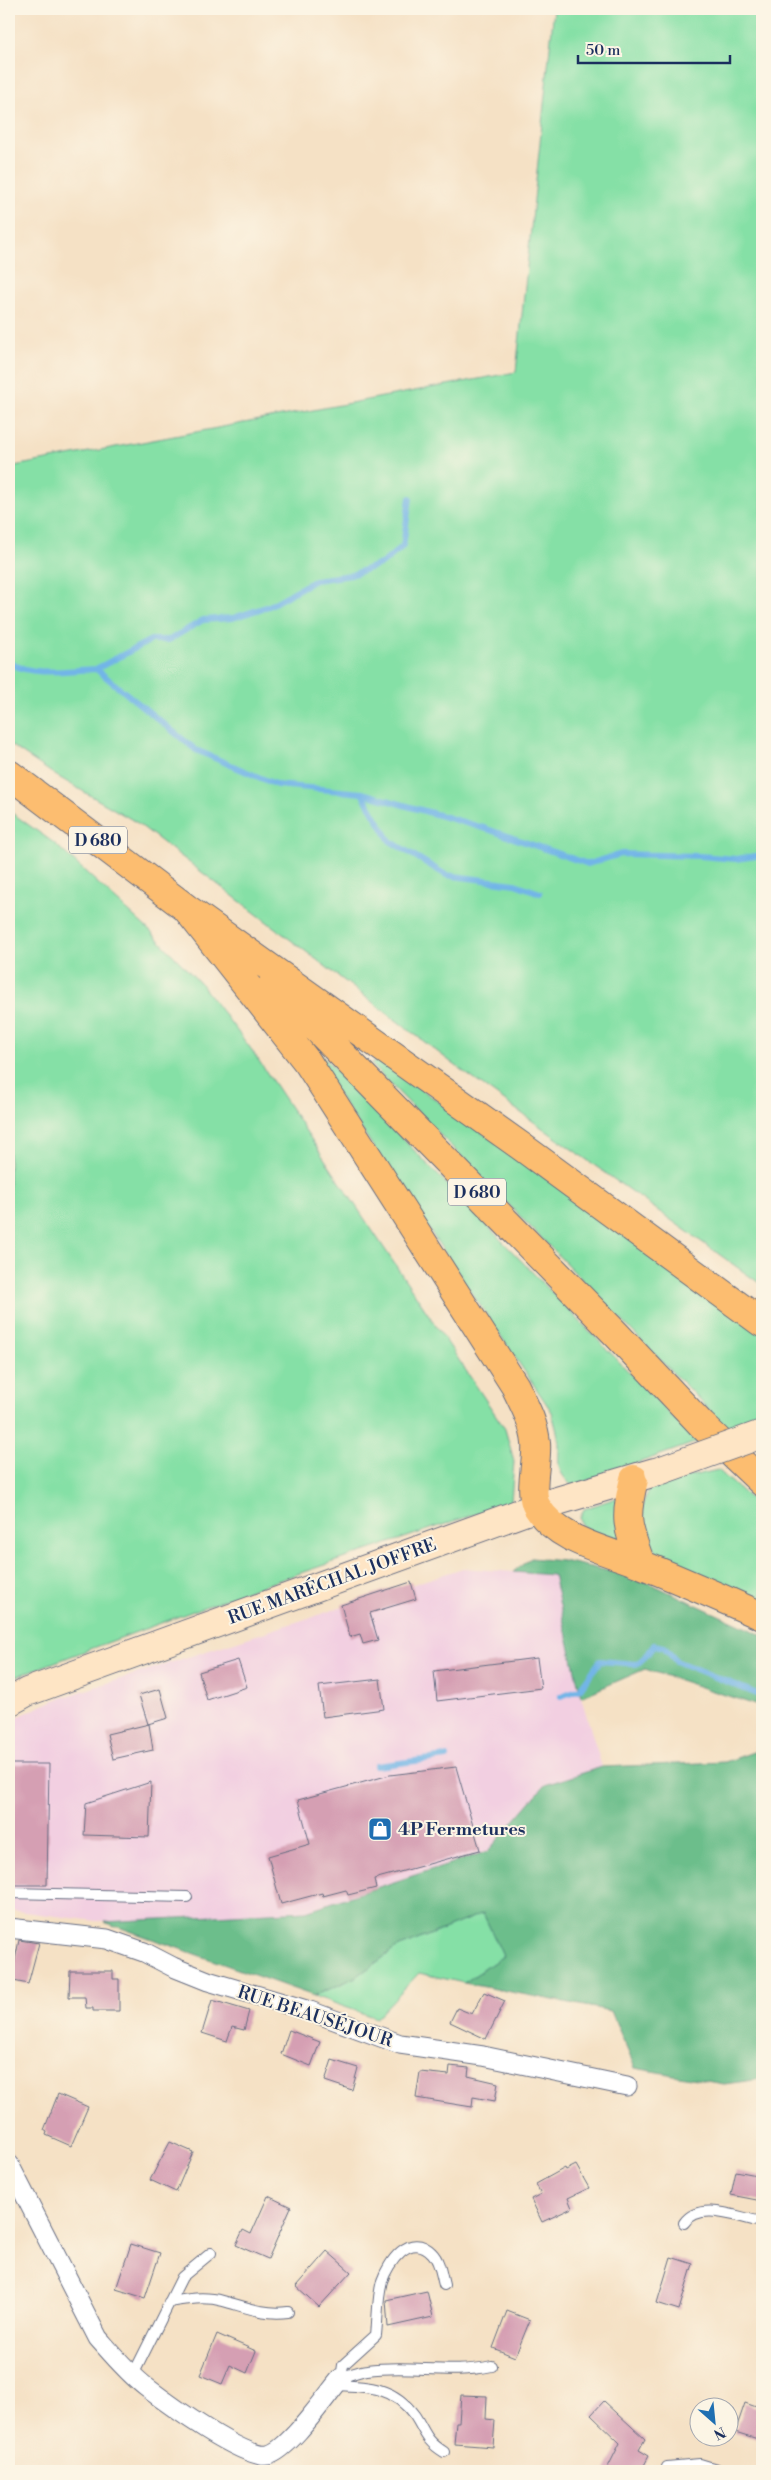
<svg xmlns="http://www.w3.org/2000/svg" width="771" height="2480" font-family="'Libre Bodoni',serif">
  <rect width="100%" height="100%" fill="#fcf5e5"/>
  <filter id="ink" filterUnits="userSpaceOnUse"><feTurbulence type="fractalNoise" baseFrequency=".02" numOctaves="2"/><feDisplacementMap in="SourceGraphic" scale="10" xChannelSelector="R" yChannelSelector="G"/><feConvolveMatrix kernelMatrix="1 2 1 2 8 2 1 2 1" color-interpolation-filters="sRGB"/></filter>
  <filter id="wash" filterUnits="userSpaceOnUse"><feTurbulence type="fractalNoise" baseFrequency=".0096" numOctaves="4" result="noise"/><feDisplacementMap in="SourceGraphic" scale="20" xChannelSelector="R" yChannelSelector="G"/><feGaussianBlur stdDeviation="1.12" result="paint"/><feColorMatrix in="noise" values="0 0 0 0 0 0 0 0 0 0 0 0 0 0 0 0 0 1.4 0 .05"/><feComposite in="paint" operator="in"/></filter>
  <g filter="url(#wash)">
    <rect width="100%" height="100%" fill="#f5e1c5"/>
    <path fill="#f2cfe1" d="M463,1568L553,1575L581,1697L602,1767L545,1785L488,1851L306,1911L104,1922L9,1910V1721L52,1701Z"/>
    <path fill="#85e0a6" stroke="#508882" d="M554,9H762V1285L464,1072L136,822L55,775L9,744V467L516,372Z
      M9,811L54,843L151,932L201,984L251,1049L505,1429L514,1461L511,1502L256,1588L9,1679Z
      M296,1032L308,1041L697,1442L572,1486C555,1469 559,1465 559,1443C558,1433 554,1422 552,1412Z
      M379,1059L762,1333V1419L729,1430L371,1064Z
      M718,1470L762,1509V1606L663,1563L643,1532L642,1507L651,1485Z
      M619,1497L626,1548L591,1533L582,1525L580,1517L584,1509Z
      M483,1913L503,1956L464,1983L419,1973L376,2018L314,1996L356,1977L395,1949Z"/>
    <path fill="#6cbe8b" stroke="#447674" d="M531,1558L563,1561L636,1577L762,1635V1707L645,1669L581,1697L553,1575L513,1572Z
      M762,1749V2079L724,2084L635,2068L611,2011L464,1983L503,1956L483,1913L395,1949L356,1977L314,1996L104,1922L306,1911L488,1851L545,1785L602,1767L725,1762Z"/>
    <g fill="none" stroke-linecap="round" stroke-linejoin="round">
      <path stroke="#72b5e7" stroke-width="6" d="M9,663C35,677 67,670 96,669L196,750L277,785L362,793L487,829L588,864L621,854L700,856L736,859L762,855
        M96,669L151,640H169L203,620L233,618L269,606L315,580L351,575L383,563L403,546L410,498
        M362,793L390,841L446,875L515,884L540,893
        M561,1696L580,1689L600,1661L637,1664L648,1654L654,1645L664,1647L676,1661L762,1696
        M376,1766L447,1757"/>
    </g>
    <g id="blocks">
      <path fill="#d59fb3" d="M411,1582L416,1599L370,1613L378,1640L363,1644L360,1634L350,1637L341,1605Z
        M537,1658L541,1688L437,1701L434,1671Z
        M238,1660L247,1687L207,1700L199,1672Z
        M380,1679L384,1709L323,1717L319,1686Z
        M160,1689L168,1718L148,1724L139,1695Z
        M149,1724L153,1750L113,1759L107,1734Z
        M9,1764H49L47,1885H9Z
        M456,1767L480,1850L374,1879L376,1888L348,1895L346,1890L323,1896L322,1893L281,1904L268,1856L310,1844L298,1800L390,1775Z
        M151,1782L149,1837L84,1835L86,1803Z
        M19,1940L39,1943L28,1984L9,1980V1964L14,1965Z
        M70,1971H113V1979H119V2011H93V2008H86L85,1997H69Z
        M484,1992L505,2001L486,2039L450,2022L457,2008L472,2014Z
        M212,2000L249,2011L244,2030L232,2027L227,2041L202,2033Z
        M289,2030L320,2042L311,2066L281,2054Z
        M332,2060L358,2068L352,2090L325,2081Z
        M450,2066L469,2068L468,2076L498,2083L495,2101L473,2097L472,2107L416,2098L420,2072L449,2075Z
        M58,2094L88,2107L71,2146L46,2135L47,2132L44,2130Z
        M170,2142L193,2152L176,2192L150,2180Z
        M576,2165L589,2188L568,2198L572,2208L542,2222L531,2199L541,2194L536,2184L565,2168L566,2170Z
        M736,2171L762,2176V2201L731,2195Z
        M268,2196L291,2207L268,2259L236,2245L243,2230L251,2234Z
        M131,2244L160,2253L145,2298L116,2289Z
        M327,2251L351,2272L319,2307L296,2286Z
        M671,2257L693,2264L679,2310L657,2303Z
        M427,2291L433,2317L388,2327L386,2300Z
        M507,2311L530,2320L515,2357L493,2348Z
        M217,2334L256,2351L247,2373L230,2365L222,2384L200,2375Z
        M461,2395L487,2396L486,2419L495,2420L493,2447L454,2444L456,2422H459Z
        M604,2401L645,2439L639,2450L649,2456L641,2471H606L620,2443L591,2415Z
        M745,2403L762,2409V2424L758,2439L735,2432Z"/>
    </g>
  </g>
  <g filter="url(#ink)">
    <use href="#blocks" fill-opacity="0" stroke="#676d82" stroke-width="1"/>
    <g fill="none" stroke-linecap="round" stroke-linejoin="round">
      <g stroke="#676d82" stroke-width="12">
        <path id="service" d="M9,1893L187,1897
          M684,2223C700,2200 739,2218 762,2222
          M444,2285C441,2274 440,2261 432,2253C410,2230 388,2263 382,2281C377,2299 378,2317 376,2335L343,2365L341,2378C349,2375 358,2371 367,2370C409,2364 451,2375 492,2366
          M169,2302C187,2299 205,2296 223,2301C246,2307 263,2315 288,2312
          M133,2375L182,2277L211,2253
          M335,2385C368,2386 394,2387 415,2416C426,2433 425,2440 444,2452
          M667,2467L700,2464L723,2471"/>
      </g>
      <g stroke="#676d82" stroke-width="21">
        <path id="minor" d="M9,1928L107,1939L144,1952L173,1967L208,1981L310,2011L400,2044L483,2056L627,2086
          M9,2164L98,2338C113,2355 128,2373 146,2387C167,2403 245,2460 268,2455C289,2450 326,2396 341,2378"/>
      </g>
      <g stroke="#676d82" stroke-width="30">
        <path id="secondary" d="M9,1702L27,1692L537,1507L655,1472"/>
      </g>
      <g stroke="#676d82" stroke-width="30">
        <path id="primary" d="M9,774L186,908L522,1147L762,1323
          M186,908L308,1063L515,1386C524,1405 534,1422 536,1443C538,1461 528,1492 537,1507C558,1542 608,1550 643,1565C683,1581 723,1599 762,1616
          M271,987L318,1030L617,1335L702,1425L762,1482
          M634,1479C624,1519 627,1526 641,1564"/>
      </g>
      <use href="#service" stroke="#fff" stroke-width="10"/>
      <use href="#minor" stroke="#fff" stroke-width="19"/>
      <use href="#secondary" stroke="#fee5c5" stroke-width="28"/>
      <use href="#primary" stroke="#fcbd6f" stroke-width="28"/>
      <g stroke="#676d82" stroke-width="30" stroke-linecap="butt">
        <path id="secondary-bridge" d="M659,1471L762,1434"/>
      </g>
      <use href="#secondary-bridge" stroke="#fee5c5" stroke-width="28"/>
    </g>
  </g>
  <defs>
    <g id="shop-square" transform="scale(1.25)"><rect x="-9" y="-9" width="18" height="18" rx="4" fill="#1f6fb2" stroke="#fcf5e5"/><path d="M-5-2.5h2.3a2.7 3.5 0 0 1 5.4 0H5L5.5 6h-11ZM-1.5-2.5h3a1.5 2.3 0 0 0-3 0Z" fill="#fff"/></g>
  </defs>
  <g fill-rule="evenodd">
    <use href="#shop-square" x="380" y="1829"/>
  </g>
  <g text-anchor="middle" stroke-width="4" stroke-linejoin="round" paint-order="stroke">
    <g fill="#fcf5e5" stroke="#5e6a86" stroke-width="1">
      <rect x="69" y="826.5" width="58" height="27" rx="4"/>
      <rect x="448" y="1178.5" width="58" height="27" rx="4"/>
    </g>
    <g font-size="16" font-weight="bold" fill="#1b2f5e">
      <text x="98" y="846">D 680</text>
      <text x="477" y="1198">D 680</text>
    </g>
    <g font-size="18" fill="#1b2f5e" stroke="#fcf5e5">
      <text transform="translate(332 1581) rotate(-20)" y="6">RUE MARÉCHAL JOFFRE</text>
      <text transform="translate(315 2016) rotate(18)" y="6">RUE BEAUSÉJOUR</text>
    </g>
    <g font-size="18" font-weight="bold" fill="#1b2f5e" stroke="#fcf5e5" text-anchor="start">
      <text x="398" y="1835">4P Fermetures</text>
    </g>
  </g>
  <rect width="771" height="2480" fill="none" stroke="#fcf5e5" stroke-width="30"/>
  <g transform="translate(714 2422) rotate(153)"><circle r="24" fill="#fcf5e5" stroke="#a2a6af"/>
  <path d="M0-4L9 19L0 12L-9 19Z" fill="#1f6fb2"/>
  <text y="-8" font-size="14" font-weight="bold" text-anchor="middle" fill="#1b2f5e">N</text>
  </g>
  <path d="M578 55v8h152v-8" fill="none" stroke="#1b2f5e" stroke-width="2.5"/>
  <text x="586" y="55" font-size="15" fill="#1b2f5e" stroke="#fcf5e5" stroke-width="4" paint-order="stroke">50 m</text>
</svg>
